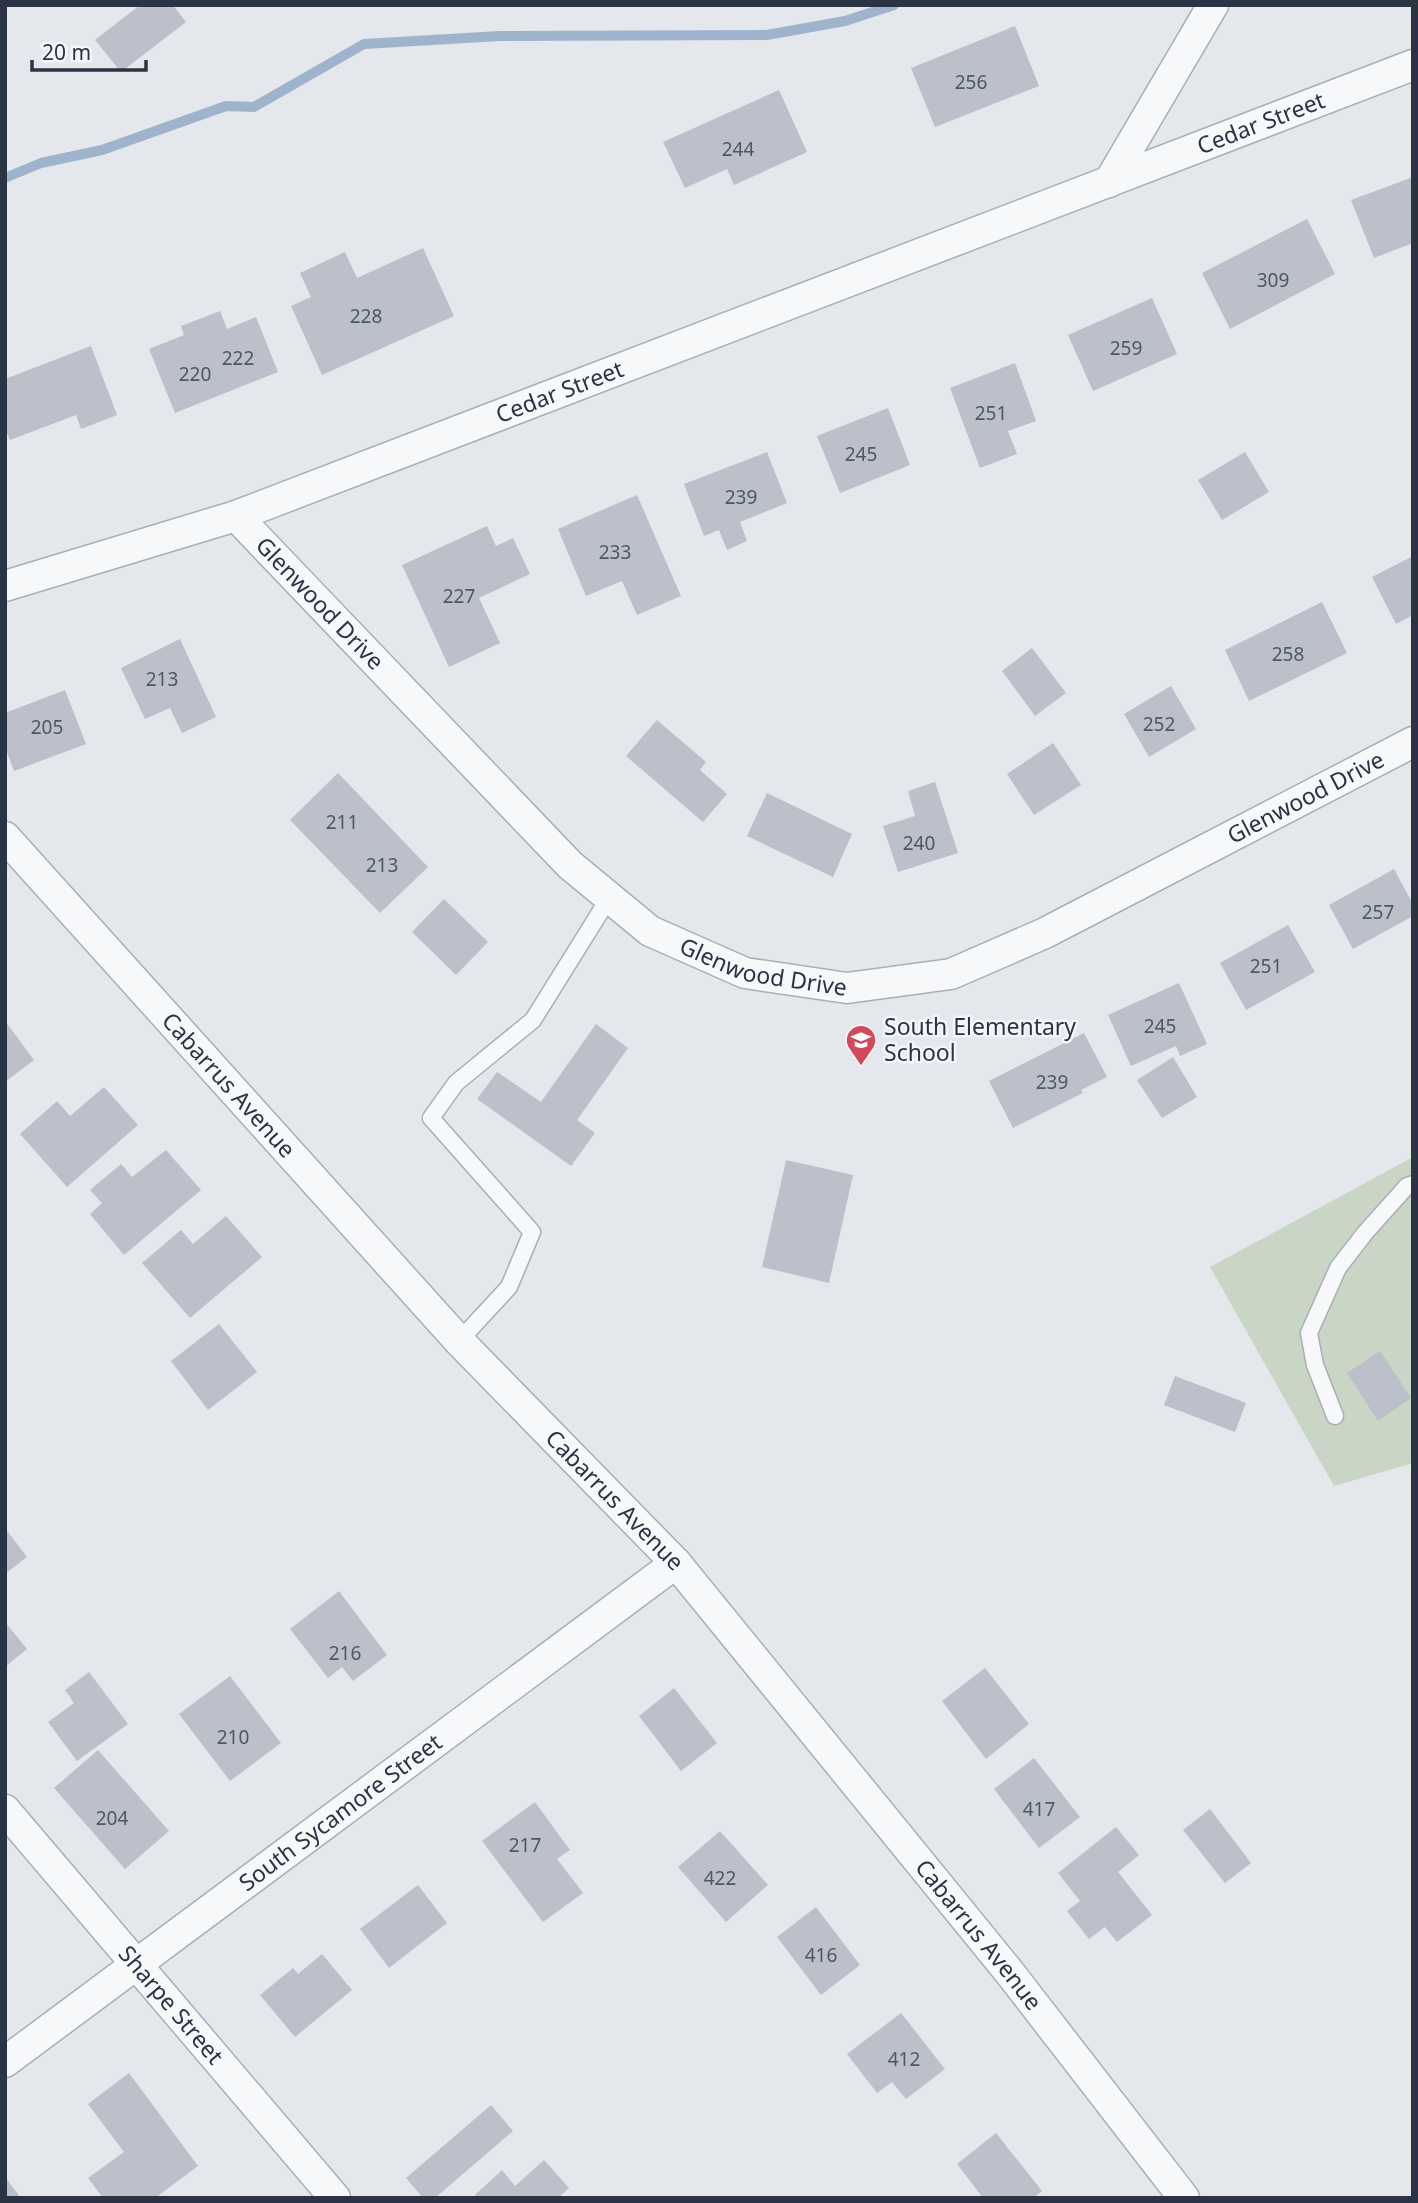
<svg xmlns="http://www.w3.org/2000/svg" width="1418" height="2203" font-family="'Noto Sans',sans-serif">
  <rect width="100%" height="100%" fill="#e4e7ec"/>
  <path fill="#c9d6c5" d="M1413,1157V1463L1334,1486L1210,1267Z"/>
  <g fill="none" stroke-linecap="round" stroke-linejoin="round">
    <path stroke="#9fb4cc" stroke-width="10" d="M5,178L41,163L102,150L226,106L254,107L364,44L500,36L767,35L845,21L894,5"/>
  </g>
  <path fill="#bbc0ca" d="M140,5H173L186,22L121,72L95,40Z
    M1015,26L1039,86L935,127L911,68Z
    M779,90L807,152L734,185L727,169L685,188L663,142Z
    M1413,177V243L1374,258L1351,200Z
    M1307,219L1335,274L1230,329L1202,273Z
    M423,248L454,316L322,375L291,306L311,297L300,273L345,252L357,278Z
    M1152,298L1177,354L1093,391L1068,335Z
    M220,311L227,329L256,317L278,372L175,413L149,349L184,335L181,326Z
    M91,346L117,415L81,429L76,415L10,440L5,429V379Z
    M1015,363L1036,421L1008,431L1017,454L980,468L950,388Z
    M888,408L910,465L840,493L817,436Z
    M767,452L787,503L740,522L747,541L727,550L719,530L704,536L684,484Z
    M1245,452L1269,492L1222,520L1198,480Z
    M637,495L681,596L637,615L622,581L586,596L558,529Z
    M487,526L496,546L513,538L530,574L479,598L500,643L449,667L402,565Z
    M1413,556V615L1396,624L1372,577Z
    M1322,602L1347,653L1249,701L1225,650Z
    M180,639L216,717L182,733L170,708L145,719L121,668Z
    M1032,648L1066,693L1035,716L1002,671Z
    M1171,686L1196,729L1149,757L1124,714Z
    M65,690L86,744L14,771L5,747V713Z
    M657,720L706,762L700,770L727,794L703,822L626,756Z
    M1053,743L1081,785L1034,815L1007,774Z
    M338,773L428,867L380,913L290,820Z
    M935,782L958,853L898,872L883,826L915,816L908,791Z
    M767,793L852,834L833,877L747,836Z
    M1394,869L1413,904V916L1353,949L1329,905Z
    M444,899L488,942L456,975L412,932Z
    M1288,925L1315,972L1246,1010L1220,963Z
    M1179,983L1207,1044L1180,1056L1176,1046L1131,1066L1108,1015Z
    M5,1021L34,1060L5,1082Z
    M596,1024L628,1048L577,1120L595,1133L571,1166L477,1099L497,1072L541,1102Z
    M1084,1033L1107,1077L1081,1090L1083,1093L1013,1128L989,1081Z
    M1173,1057L1197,1097L1162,1118L1137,1080Z
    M104,1087L138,1125L67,1187L20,1134L57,1101L70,1116Z
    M166,1150L201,1190L124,1255L90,1214L102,1203L90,1190L121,1164L132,1177Z
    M786,1160L853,1175L829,1283L762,1267Z
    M226,1216L262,1257L190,1318L142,1263L181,1230L193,1244Z
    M219,1324L257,1372L208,1410L171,1361Z
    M1380,1351L1411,1398L1378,1421L1347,1373Z
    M1175,1376L1246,1403L1235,1432L1164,1405Z
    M5,1528L27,1557L5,1574Z
    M339,1591L387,1655L353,1681L342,1667L328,1678L290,1629Z
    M5,1622L27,1649L5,1667Z
    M985,1668L1029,1724L986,1759L942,1701Z
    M89,1672L128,1724L77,1761L48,1722L74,1703L65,1690Z
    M230,1676L281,1743L230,1781L179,1714Z
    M674,1688L717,1743L681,1771L639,1716Z
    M98,1750L169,1831L125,1869L54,1788Z
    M1034,1758L1080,1817L1039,1848L994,1789Z
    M535,1802L570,1850L557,1859L583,1893L543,1922L482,1841Z
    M1210,1809L1251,1863L1225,1883L1183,1830Z
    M1116,1827L1139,1855L1118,1872L1152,1915L1117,1942L1105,1927L1089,1939L1067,1911L1080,1901L1058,1873Z
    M720,1831L768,1885L726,1922L678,1867Z
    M418,1885L447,1923L389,1968L360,1929Z
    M816,1907L860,1965L821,1995L777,1937Z
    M322,1954L352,1990L295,2037L260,1995L293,1968L298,1974Z
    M901,2013L945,2069L906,2099L892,2082L877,2093L847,2054Z
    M129,2073L198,2166L155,2198H103L88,2178L124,2152L88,2104Z
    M491,2105L513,2131L435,2198H423L406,2178Z
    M996,2133L1042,2191L1033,2198H983L957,2164Z
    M544,2160L569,2188L558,2198H477L475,2195L502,2170L515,2186Z
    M5,2177L21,2198H5Z"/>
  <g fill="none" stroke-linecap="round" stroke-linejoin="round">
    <g stroke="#a9aeb7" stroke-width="19">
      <path id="service" d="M459,1341L509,1287L532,1232L431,1118L456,1083L533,1020L609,898
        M1335,1416L1315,1365L1309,1333L1338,1268L1365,1233L1407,1186L1413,1184"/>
    </g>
    <g stroke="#a9aeb7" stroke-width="33">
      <g id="minor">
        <path d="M1109,182L1213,5"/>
        <path id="s1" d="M236,516L570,865L650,931L745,973L847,988L951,974L1045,933L1413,742"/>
        <path id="s2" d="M5,586L236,516L1413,65"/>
        <path id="s3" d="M5,837L459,1341L676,1563L1010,1973L1184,2198"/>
        <path id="s4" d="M5,1810L335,2198"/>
        <path id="s5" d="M5,2062L676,1563"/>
      </g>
    </g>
    <use href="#service" stroke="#f7f8fa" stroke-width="16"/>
    <use href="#minor" stroke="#f7f8fa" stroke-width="30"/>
  </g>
  <defs>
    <g id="school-pin" transform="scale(1.575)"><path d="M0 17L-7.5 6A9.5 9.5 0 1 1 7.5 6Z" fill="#d1495b" stroke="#f4f6f9"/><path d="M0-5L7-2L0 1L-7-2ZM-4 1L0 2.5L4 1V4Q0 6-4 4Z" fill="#fff"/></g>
  </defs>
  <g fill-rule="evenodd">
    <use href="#school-pin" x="861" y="1040"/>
  </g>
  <g text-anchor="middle" stroke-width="5" stroke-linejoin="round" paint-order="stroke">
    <g font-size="19" fill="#4f5766">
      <text x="971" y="89">256</text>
      <text x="738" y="156">244</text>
      <text x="1273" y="287">309</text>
      <text x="366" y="323">228</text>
      <text x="1126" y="355">259</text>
      <text x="238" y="365">222</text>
      <text x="195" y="381">220</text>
      <text x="991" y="420">251</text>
      <text x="861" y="461">245</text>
      <text x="741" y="504">239</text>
      <text x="615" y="559">233</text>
      <text x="459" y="603">227</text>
      <text x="1288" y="661">258</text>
      <text x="162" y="686">213</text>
      <text x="1159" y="731">252</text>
      <text x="47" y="734">205</text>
      <text x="342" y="829">211</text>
      <text x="919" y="850">240</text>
      <text x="382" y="872">213</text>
      <text x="1378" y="919">257</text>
      <text x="1266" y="973">251</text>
      <text x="1160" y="1033">245</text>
      <text x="1052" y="1089">239</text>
      <text x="345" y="1660">216</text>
      <text x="233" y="1744">210</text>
      <text x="1039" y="1816">417</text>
      <text x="112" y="1825">204</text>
      <text x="525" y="1852">217</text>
      <text x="720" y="1885">422</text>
      <text x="821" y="1962">416</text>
      <text x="904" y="2066">412</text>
    </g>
    <g font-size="23" fill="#2b3445" stroke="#f4f6f9">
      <text dy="8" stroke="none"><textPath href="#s2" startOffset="1339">Cedar Street</textPath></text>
      <text dy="8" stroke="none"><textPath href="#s2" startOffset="588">Cedar Street</textPath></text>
      <text dy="8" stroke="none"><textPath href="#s1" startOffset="121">Glenwood Drive</textPath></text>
      <text dy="8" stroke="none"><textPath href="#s1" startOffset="1295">Glenwood Drive</textPath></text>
      <text dy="8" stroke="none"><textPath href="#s1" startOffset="707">Glenwood Drive</textPath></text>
      <text dy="8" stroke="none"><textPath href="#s3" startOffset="334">Cabarrus Avenue</textPath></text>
      <text dy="8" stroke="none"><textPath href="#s3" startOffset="901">Cabarrus Avenue</textPath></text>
      <text dy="8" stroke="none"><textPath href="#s5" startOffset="418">South Sycamore Street</textPath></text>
      <text dy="8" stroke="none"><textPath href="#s3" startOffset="1468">Cabarrus Avenue</textPath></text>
      <text dy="8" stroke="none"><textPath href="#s4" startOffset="256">Sharpe Street</textPath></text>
    </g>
    <g font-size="23" fill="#2b3445" stroke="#f4f6f9" text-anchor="start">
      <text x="884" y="1035">South Elementary<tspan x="884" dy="26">School</tspan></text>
    </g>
  </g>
  <rect width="1418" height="2203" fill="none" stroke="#2b3445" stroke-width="14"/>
  <path d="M32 60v10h114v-10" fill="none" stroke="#2b3445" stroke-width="3.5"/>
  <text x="42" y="60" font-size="21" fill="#2b3445" stroke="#f4f6f9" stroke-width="5" paint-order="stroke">20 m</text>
</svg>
